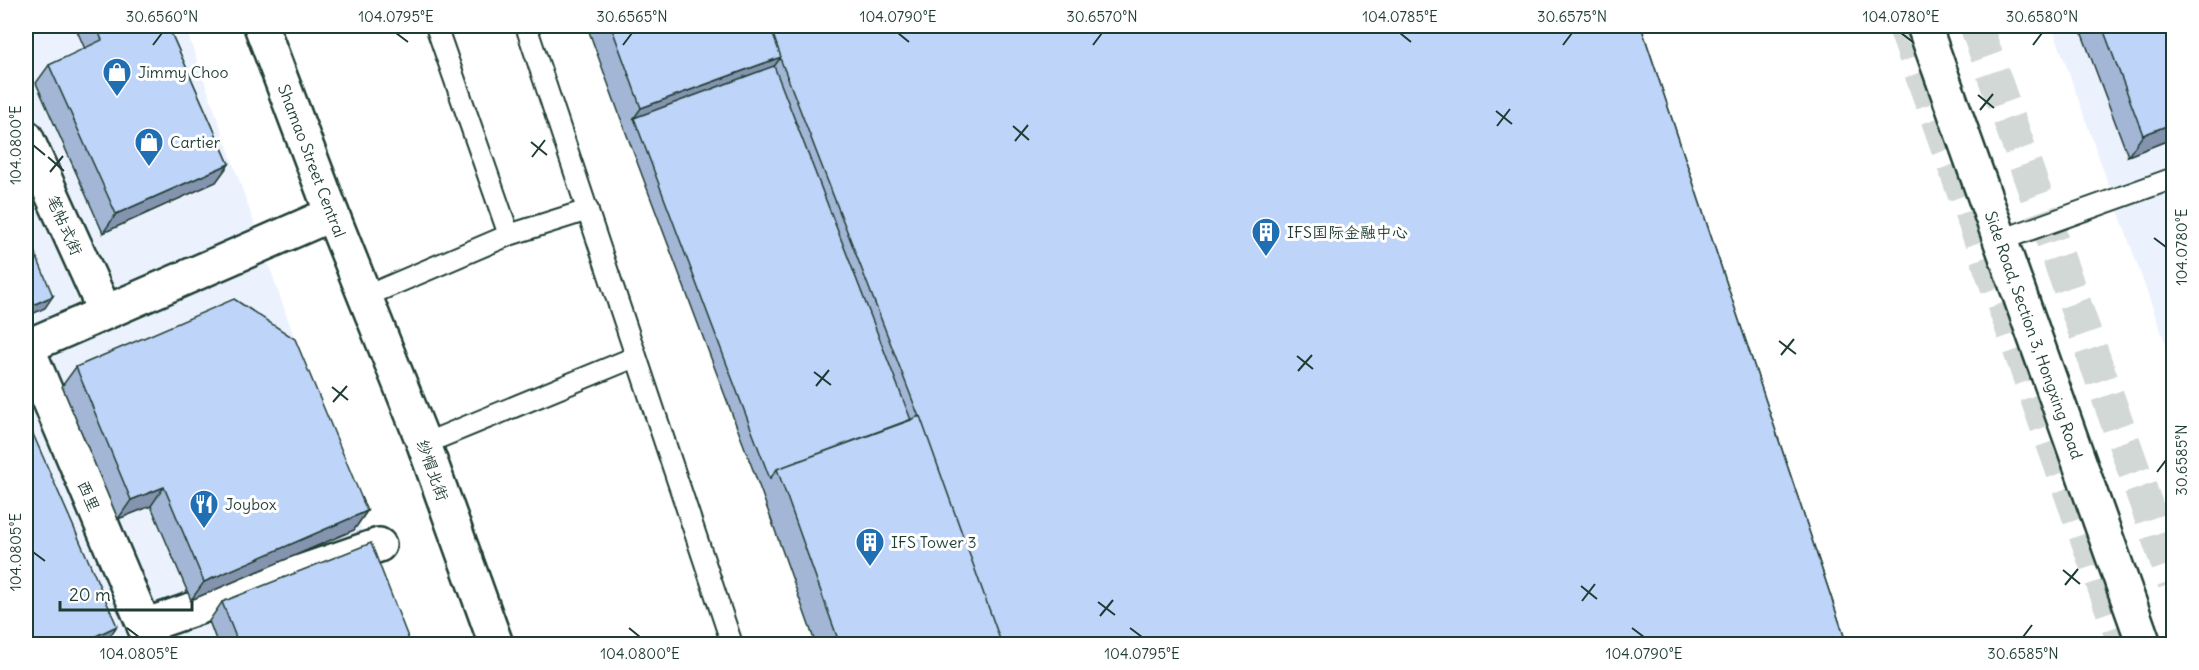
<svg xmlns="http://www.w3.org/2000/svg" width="2199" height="670" font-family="Delius,'LXGW WenKai TC',sans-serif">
  <rect width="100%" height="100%" fill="#fff"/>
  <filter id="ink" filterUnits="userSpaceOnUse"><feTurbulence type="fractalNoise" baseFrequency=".0167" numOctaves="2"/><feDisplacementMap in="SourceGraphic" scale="12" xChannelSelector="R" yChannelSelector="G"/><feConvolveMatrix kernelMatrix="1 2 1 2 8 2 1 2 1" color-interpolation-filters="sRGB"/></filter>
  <g filter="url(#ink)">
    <path fill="#ecf2fd" d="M26,26H185L402,644H26Z
      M2052,26H2173V365Z"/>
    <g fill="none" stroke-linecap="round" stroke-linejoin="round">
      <path stroke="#d2d8d6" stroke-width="33" stroke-dasharray="33 16" stroke-linecap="butt" d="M1904,26L2124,644
        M1976,26L2174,583"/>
      <g stroke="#1f3d34" stroke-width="24">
        <path id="lane" d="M436,26L509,235
          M526,26L732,644
          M2001,240L2174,178
          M364,297L509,235L588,210
          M424,444L635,357"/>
      </g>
      <g stroke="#1f3d34" stroke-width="38">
        <g id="street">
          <path id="s1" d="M261,26L332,214L424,444L496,644"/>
          <path id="s2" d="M1924,26L2144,644"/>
          <path d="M26,137L105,312"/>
          <path d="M26,347L332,214"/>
          <path d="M27,347L152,644"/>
          <path d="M144,626L379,545"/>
        </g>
      </g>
      <use href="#lane" stroke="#fff" stroke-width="20"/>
      <use href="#street" stroke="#fff" stroke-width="33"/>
    </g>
    <path fill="#a3b6d5" stroke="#1f3d34" stroke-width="1.5" d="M75,26H168L229,164L216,182L103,233L36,83L49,65L85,49Z
      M587,26H1641L1847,645H816L761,491L625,130Z
      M2079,26H2174V138L2128,156Z
      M76,367L367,511L354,530L191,600L151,506L118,519L62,386Z
      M222,602L411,645H218L209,621Z"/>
    <path fill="#8594ae" stroke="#1f3d34" stroke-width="1.5" d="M781,57L765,79L634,118L641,108Z
      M2174,123V138L2128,156L2143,135Z
      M229,164L216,182L103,233L116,214Z
      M53,296L45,308L26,317V308Z
      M164,487L151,506L118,519L131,500Z
      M367,511L354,530L191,600L204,582Z
      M117,626L106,642L101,645H90L96,636Z"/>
    <path fill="#bed4f8" stroke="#1f3d34" stroke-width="1.5" d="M96,26H168L229,164L116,214L49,65L102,40Z
      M611,26H770L781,57L641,108Z
      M770,26H1641L1847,645H1002L920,416L919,417L780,58L781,57Z
      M2102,26H2174V123L2143,135Z
      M774,66L911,420L777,469L770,479L634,118Z
      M26,231L53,296L26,308Z
      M234,299L295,339L367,511L204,582L164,487L131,500L76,367Z
      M920,416L1002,645H840L777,469Z
      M26,418L117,626L96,636L99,645H26Z
      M371,543L411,645H239L222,602Z"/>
  </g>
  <path fill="none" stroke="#1f3d34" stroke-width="2" d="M396,33L408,42M898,33L909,42M1400,33L1411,42M1901,33L1913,42M153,45L162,33M623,45L632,33M1093,45L1102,33M1563,45L1572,33M2033,45L2042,33M1978,95L1994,108M1980,110L1993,94M1496,111L1512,124M1013,126L1029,140M1497,126L1510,109M1015,141L1028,125M531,142L547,155M33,145L45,155M48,157L64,171M532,157L545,140M50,172L63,156M2154,238L2166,247M1779,341L1796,354M1781,355L1794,339M1297,356L1313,369M1298,371L1312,355M814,372L831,385M816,386L829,370M332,387L348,400M333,402L347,386M2157,472L2166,460M33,552L45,561M2063,570L2080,584M2065,585L2078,569M1581,586L1597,599M1582,601L1595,584M1098,602L1115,615M1100,616L1113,600M127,628L139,637M629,628L640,637M1130,628L1142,637M1632,628L1644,637M2023,637L2032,625"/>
  <defs>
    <g id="shop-pin" transform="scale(1.5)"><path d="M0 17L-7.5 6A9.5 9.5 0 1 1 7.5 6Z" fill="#1f6fb2" stroke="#fff"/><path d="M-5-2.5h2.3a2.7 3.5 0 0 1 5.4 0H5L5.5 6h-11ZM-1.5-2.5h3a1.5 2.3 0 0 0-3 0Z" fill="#fff"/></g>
    <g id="building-pin" transform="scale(1.5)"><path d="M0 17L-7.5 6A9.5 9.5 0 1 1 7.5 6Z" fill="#1f6fb2" stroke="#fff"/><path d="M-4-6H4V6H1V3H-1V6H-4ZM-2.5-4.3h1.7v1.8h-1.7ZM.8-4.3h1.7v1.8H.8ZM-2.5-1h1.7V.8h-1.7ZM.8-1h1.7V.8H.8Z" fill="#fff"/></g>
    <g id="restaurant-pin" transform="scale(1.5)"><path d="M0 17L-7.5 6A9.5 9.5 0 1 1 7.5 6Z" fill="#1f6fb2" stroke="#fff"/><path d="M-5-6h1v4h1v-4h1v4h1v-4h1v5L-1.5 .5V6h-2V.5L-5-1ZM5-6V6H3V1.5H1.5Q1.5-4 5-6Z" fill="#fff"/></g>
  </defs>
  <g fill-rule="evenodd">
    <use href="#shop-pin" x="117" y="72"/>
    <use href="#shop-pin" x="149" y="142"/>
    <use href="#building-pin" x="1266" y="232"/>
    <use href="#restaurant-pin" x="204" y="504"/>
    <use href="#building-pin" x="870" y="542"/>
  </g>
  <g text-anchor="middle" stroke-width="6" stroke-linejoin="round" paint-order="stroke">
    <g font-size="16" fill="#1f3d34" stroke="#fff" text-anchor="start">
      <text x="138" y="78">Jimmy Choo</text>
      <text x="170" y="148">Cartier</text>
      <text x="1287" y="238">IFS国际金融中心</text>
      <text x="225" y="510">Joybox</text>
      <text x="891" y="548">IFS Tower 3</text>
    </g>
    <g font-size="16" fill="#1f3d34" stroke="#fff">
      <text dy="6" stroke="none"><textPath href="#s1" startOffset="144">Shamao Street Central</textPath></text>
      <text transform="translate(65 225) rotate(66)" y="6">笔帖式街</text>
      <text dy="6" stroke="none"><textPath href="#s2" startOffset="328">Side Road, Section 3, Hongxing Road</textPath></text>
      <text transform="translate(433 470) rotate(70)" y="6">纱帽北街</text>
      <text transform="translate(89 496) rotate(67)" y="6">西里</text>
    </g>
  </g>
  <rect width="2199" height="670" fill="none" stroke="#fff" stroke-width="66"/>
  <path d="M60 601v9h132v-9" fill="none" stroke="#1f3d34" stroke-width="3"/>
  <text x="69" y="601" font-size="18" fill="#1f3d34" stroke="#ffffff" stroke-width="4.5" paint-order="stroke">20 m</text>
  <rect x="33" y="33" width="2133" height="604" fill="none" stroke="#1f3d34" stroke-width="2"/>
  <g font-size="15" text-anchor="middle" fill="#1f3d34">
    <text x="162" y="22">30.6560°N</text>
    <text x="396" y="22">104.0795°E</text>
    <text x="632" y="22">30.6565°N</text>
    <text x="898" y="22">104.0790°E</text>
    <text x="1102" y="22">30.6570°N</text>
    <text x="1400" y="22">104.0785°E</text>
    <text x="1572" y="22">30.6575°N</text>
    <text x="1901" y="22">104.0780°E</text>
    <text x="2042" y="22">30.6580°N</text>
    <text transform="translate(16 145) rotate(-90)" y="5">104.0800°E</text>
    <text transform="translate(2182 247) rotate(-90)" y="5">104.0780°E</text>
    <text transform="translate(2182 460) rotate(-90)" y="5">30.6585°N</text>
    <text transform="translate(16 552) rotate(-90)" y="5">104.0805°E</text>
    <text x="139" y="659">104.0805°E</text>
    <text x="640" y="659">104.0800°E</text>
    <text x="1142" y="659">104.0795°E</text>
    <text x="1644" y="659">104.0790°E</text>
    <text x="2023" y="659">30.6585°N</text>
  </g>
</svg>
